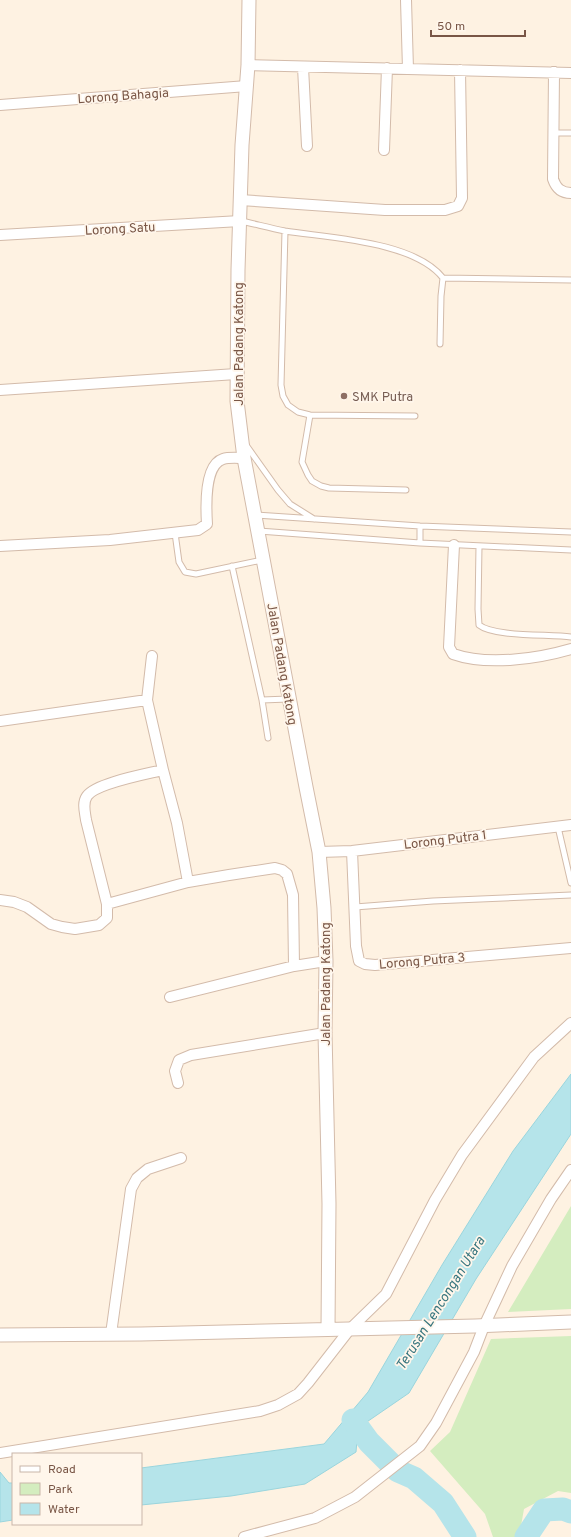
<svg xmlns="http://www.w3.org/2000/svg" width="571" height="1537" font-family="Overpass,sans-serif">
  <rect width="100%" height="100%" fill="#fef2e2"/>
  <path fill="#d4edbf" d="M571,1206V1309L508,1312Z
    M571,1336V1493L558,1491L524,1509L519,1537H493L485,1514L430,1451L450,1432L491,1339Z"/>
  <path fill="#b5e4ea" stroke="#9ad5dd" d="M571,1074V1134L476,1279L409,1393L358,1428L356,1452L305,1484L231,1496L141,1505V1468L324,1444L368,1392L442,1265L513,1151Z
    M0,1472L9,1483H13V1520L0,1522Z"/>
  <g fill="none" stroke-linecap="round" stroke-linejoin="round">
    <path stroke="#b5e4ea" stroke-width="23" d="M353,1420L369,1442L398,1471L414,1478L443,1503L465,1537
      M526,1537L544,1510L563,1509L571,1512"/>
    <g stroke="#d3bbaa" stroke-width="7">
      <path id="service" d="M554,133H571
        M241,221C255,224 270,228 285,231C329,238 414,241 443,278L441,296L440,344
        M285,231L281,385L283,396L288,405L298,412L310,415L415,416
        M443,278L571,280
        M310,415L302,462L308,475L312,481L321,486L329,488L406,490
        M246,445L278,490L290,504L314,519
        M256,515L420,526L571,532
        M259,531L420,543L571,550
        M175,533L179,562L185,572L196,574L262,560
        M420,543V526
        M479,546L478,609L479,625C494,637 550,634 571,637
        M232,566L262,700L288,699
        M262,700L268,738
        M558,827L571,883
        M355,907L433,901L571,895"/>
    </g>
    <g stroke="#d3bbaa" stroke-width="12">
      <path id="minor" d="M406,0L408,69
        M248,65L571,73
        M303,67L307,146
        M554,72L553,179C556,188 561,193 571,193
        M0,105L247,86
        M384,150L387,68
        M240,200L385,210H445L458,206L462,198L460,70
        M0,235L240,221
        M0,390L236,374
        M454,545L449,647L453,654C487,666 537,659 571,649
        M0,546L110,540L198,530L207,524C206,508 204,465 223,459C229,457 238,458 244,458
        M152,656L147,700L163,770L177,823L188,882
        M0,721L147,700
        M163,770C147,774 96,783 87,796C82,803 85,812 86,820L107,904L188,882L229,875L275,868L282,870L287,874L293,895L294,966
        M352,851L356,946L359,961L365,964L375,965L571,948
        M319,852L352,851L571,825
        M0,900L14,902L27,907L51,924L62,927L75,929L99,925L107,918V904
        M170,997L294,966L326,961
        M178,1083L175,1071L179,1060L191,1055L325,1033
        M111,1334L131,1189L137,1178L148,1169L181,1158
        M0,1453L260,1411L278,1405L298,1394L308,1383L350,1329L386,1294L435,1200L462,1155L534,1057L571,1023
        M244,1537L315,1518L355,1497L420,1446L436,1423L474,1352L484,1326L512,1266L551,1199L571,1170"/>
    </g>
    <g stroke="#d3bbaa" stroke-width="15">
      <path id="tertiary" d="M249,0L248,65L242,145L238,270L237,401L244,458L306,787L319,852L324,908L326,961L325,1033L329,1204L328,1329
        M0,1335L141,1334L475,1326L571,1322"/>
    </g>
    <use href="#service" stroke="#fff" stroke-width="5"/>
    <use href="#minor" stroke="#fff" stroke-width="10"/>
    <use href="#tertiary" stroke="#fff" stroke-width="13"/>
  </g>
  <circle fill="#8d6e63" stroke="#fff6eb" stroke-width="1.5" cx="344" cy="396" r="4"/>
  <g text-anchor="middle" stroke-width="3.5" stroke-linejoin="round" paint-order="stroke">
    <g font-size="13" fill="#795646" stroke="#fff6eb">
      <text transform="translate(123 95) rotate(-4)" y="5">Lorong Bahagia</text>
      <text transform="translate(120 228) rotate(-3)" y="5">Lorong Satu</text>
      <text transform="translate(238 344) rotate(-90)" y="5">Jalan Padang Katong</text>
      <text transform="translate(283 664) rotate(80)" y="5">Jalan Padang Katong</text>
      <text transform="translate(445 839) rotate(-7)" y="5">Lorong Putra 1</text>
      <text transform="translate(422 960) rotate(-5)" y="5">Lorong Putra 3</text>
      <text transform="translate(325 984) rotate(-90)" y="5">Jalan Padang Katong</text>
    </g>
    <g font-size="13" fill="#785e54" stroke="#fff6eb" text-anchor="start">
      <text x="352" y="401">SMK Putra</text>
    </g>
    <g font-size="14" font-style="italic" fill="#38767f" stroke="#fff6eb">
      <text transform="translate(440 1303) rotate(-58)" y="5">Terusan Lencongan Utara</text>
    </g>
  </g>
  <rect x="12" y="1453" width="130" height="72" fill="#fff6eb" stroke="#c9b6a9"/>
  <rect x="20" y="1466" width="20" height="6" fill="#ffffff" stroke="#c9b6a9"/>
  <text x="48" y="1473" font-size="12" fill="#795646">Road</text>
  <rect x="20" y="1483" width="20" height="12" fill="#d4edbf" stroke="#c9b6a9"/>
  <text x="48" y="1493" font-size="12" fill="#795646">Park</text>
  <rect x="20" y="1503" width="20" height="12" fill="#b5e4ea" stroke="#c9b6a9"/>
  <text x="48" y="1513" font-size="12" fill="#795646">Water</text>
  <path d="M431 30v6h94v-6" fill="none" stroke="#795646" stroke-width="2"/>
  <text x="437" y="30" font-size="12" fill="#795646" stroke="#fff6eb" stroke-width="3" paint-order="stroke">50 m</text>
</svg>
